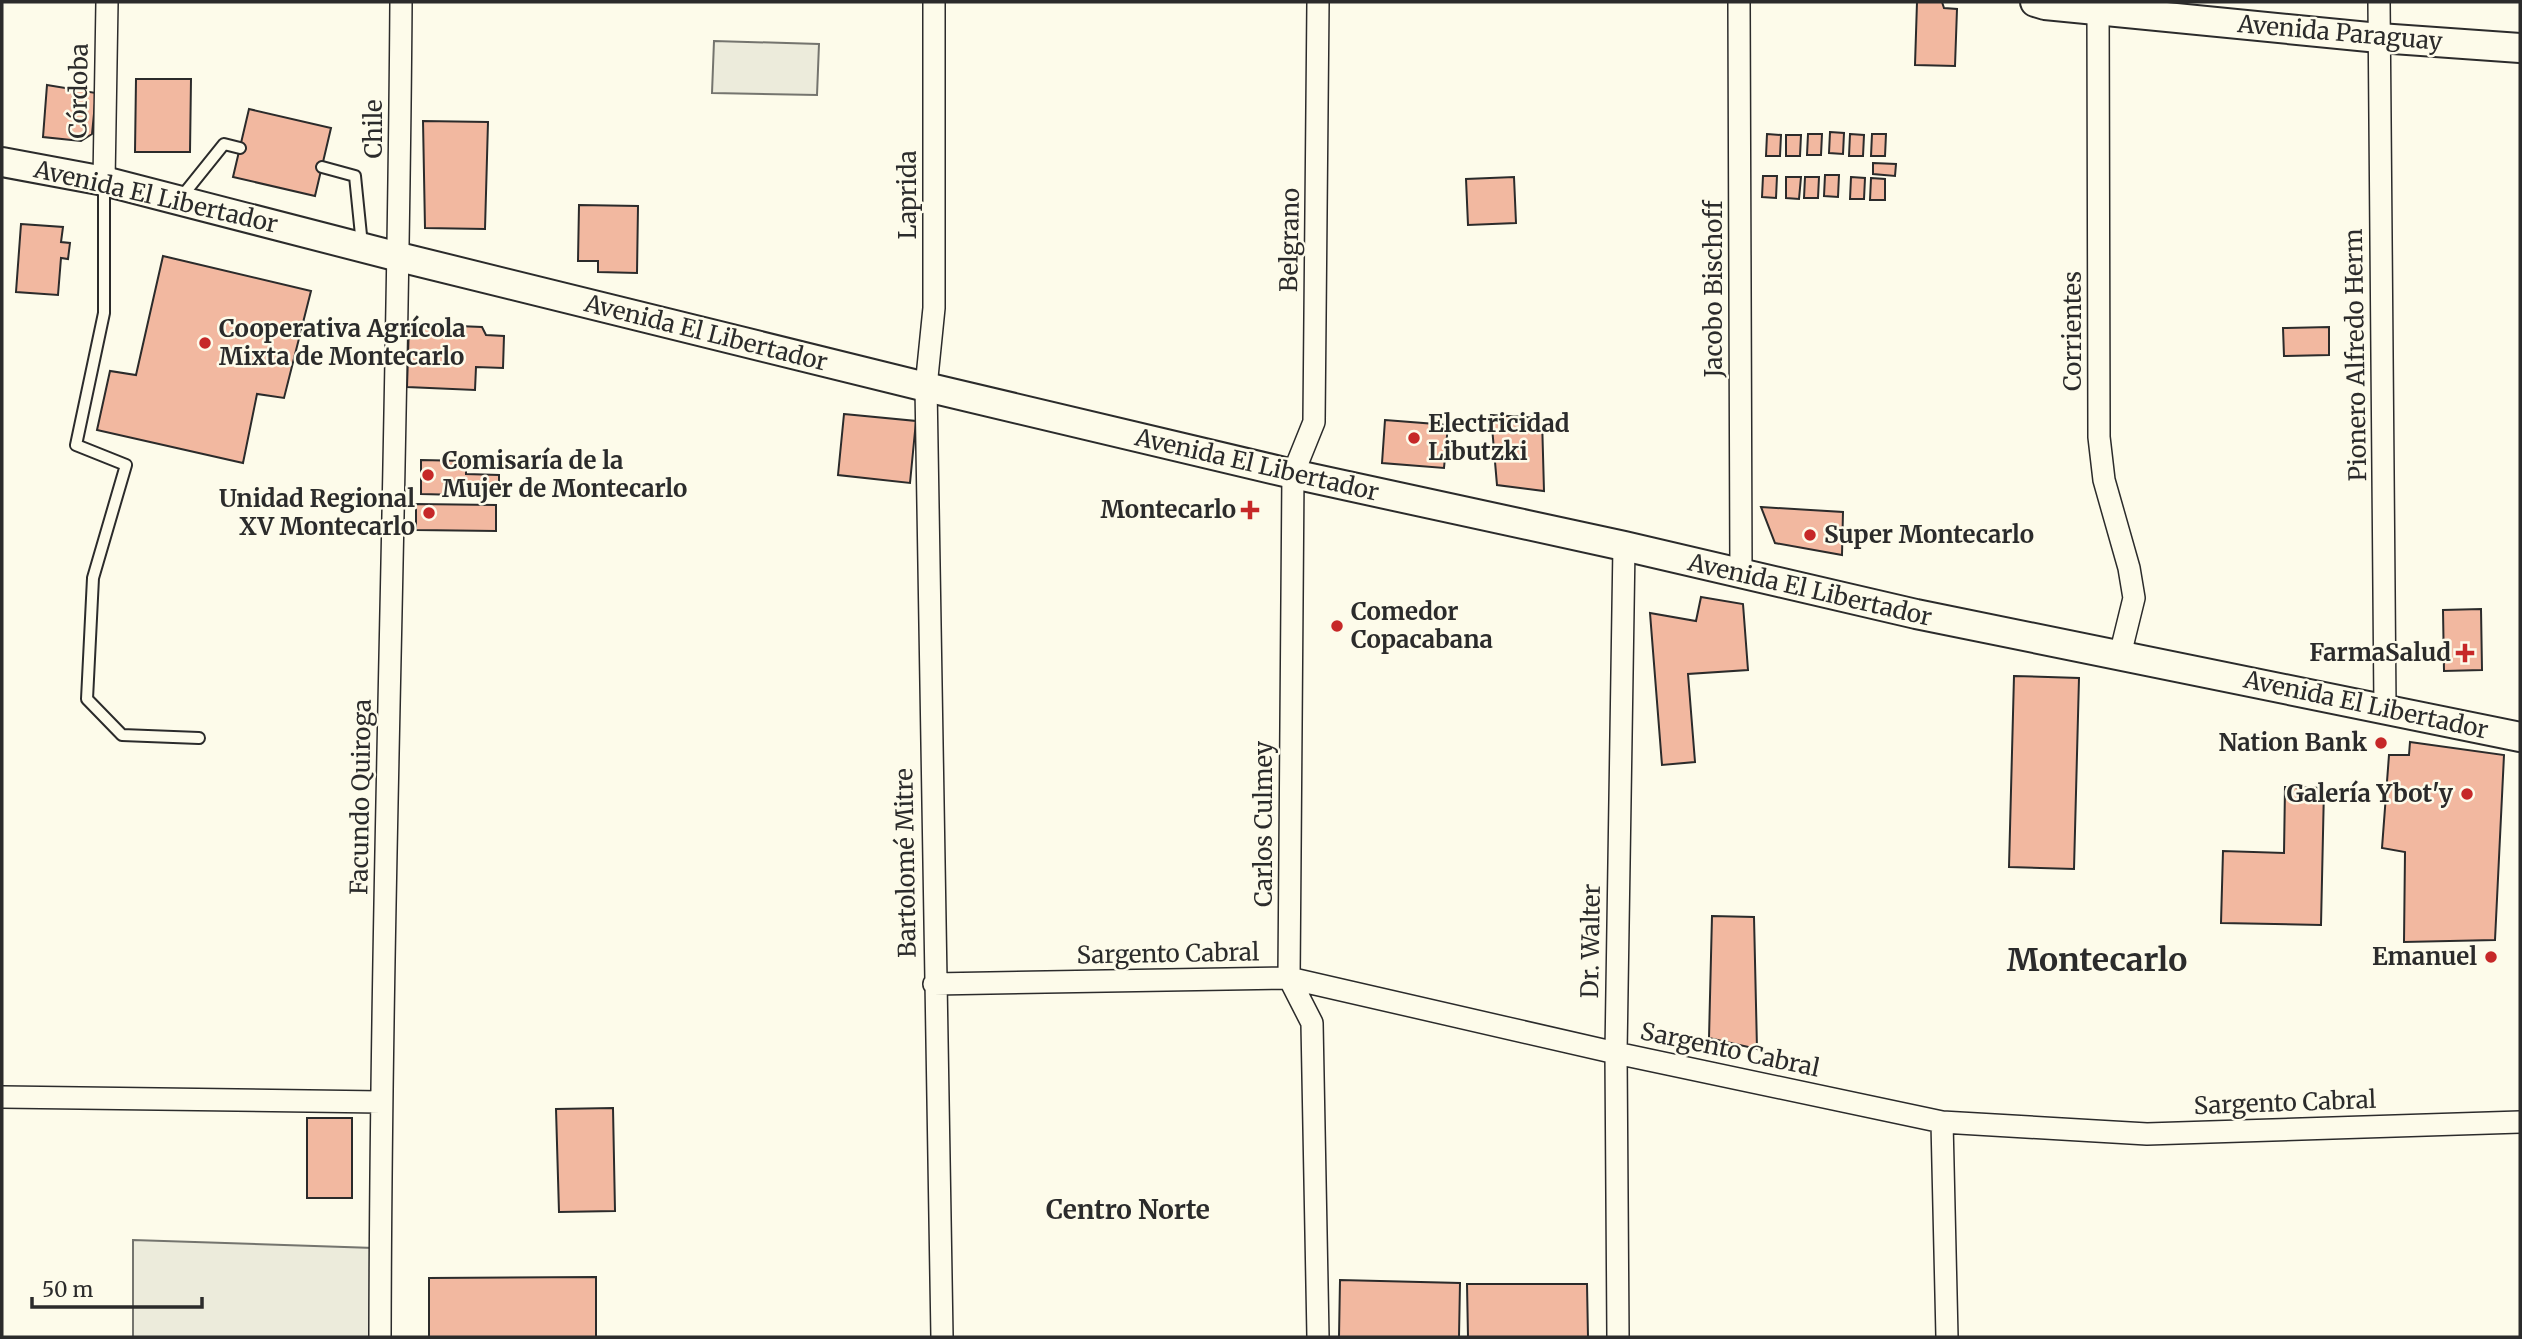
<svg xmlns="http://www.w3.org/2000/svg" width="2522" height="1339" font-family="Merriweather,serif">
  <rect width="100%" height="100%" fill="#fdfbea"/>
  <path fill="#ecebdb" stroke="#74746e" stroke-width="2" d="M714,41L819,44L817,95L712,93Z
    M133,1240L374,1248L372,1337H133Z"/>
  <path fill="#f2b8a0" stroke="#2b2b2b" stroke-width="2" d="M1917,2H1942L1944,8L1957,9L1955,66L1915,65Z
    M136,79H191L190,152H135Z
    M47,85L96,93L92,134L81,141L43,137Z
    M249,109L331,128L315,196L233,177Z
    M423,121L488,122L485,229L425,228Z
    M1830,132L1844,133L1843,154L1829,153Z
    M1767,134L1781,135L1780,156H1766Z
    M1808,134H1822L1821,155H1807Z
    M1850,134L1864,135L1863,156H1849Z
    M1872,134H1886L1885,156H1871Z
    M1786,135H1801L1800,156H1786Z
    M1873,163L1896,164L1895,176L1873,174Z
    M1825,175H1839L1838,197L1824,196Z
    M1763,176H1777L1776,198L1762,197Z
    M1514,177L1516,223L1468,225L1466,179Z
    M1786,177H1801L1799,199L1786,198Z
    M1805,177H1819L1818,198H1804Z
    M1851,177L1865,178L1864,199H1850Z
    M1871,178L1885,179V200H1870Z
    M579,205L638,206L637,273L598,272V261H578Z
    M21,224L63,227L61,242L70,243L68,259L61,258L58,295L16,292Z
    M163,256L311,291L284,398L257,394L243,463L97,430L110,371L136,375Z
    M409,324L482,327L486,335L504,336L503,368L476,367L475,390L407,387Z
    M2329,327V355L2284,356L2283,328Z
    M844,414L916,421L910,483L838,475Z
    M1491,415L1542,418L1544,491L1497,485Z
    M1385,420L1448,425L1444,468L1382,463Z
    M421,460L466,461V474L499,475V496L421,494Z
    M416,504L496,505V531L416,530Z
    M1761,507L1843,512L1842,555L1775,543Z
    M1701,597L1743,604L1748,670L1688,674L1695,762L1662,765L1650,613L1696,621Z
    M2481,609L2482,670L2444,671L2443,610Z
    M2014,676L2079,678L2074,869L2009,867Z
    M2410,742L2504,755L2495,940L2404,942L2405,852L2382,848L2389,755H2409Z
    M2285,787L2324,788L2321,925L2221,923L2223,851L2284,853Z
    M1712,916L1754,917L1757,1049L1709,1038Z
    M613,1108L615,1211L559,1212L556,1109Z
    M307,1118H352V1198H307Z
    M596,1277V1337H649H429V1278Z
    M1340,1280L1460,1283L1459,1337H1339Z
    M1467,1284H1587L1588,1337H1468Z"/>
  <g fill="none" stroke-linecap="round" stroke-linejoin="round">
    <g stroke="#2b2b2b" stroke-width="14">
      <path id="lane" d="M322,167L355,176L362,245
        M104,184V313L76,445L126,465L93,578L87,699L122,735L199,738
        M179,200L224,144L240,148"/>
    </g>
    <g stroke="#2b2b2b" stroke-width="24">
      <path id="street" d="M934,2V308L926,387L942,1337
        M1739,2L1741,575
        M2098,2L2099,437L2104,480L2129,568L2134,598L2120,655
        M2379,2L2385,707
        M104,181L107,2
        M934,984L1289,978L1616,1053L1942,1122L2147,1134L2520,1122
        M2,1097L381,1102
        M1942,1122L1947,1337
        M380,1337C381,892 398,447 401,2
        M1318,1337L1312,1023L1289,978L1293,474L1314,422L1318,2
        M1618,1337L1616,1053L1624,546"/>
    </g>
    <g stroke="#2b2b2b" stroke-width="32">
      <path id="secondary" d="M2035,2L2045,5L2379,38L2520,48
        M2,162L104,181L399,257L926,387L1293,474L1624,546L1916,614L2520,737"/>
    </g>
    <use href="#lane" stroke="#fdfbea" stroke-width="10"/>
    <use href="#street" stroke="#fdfbea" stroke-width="21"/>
    <use href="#secondary" stroke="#fdfbea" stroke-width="28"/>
  </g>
  <g fill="#c62828" stroke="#fdfbea" stroke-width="2.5">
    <circle cx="205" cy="343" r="7"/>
    <circle cx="1414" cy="438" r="7"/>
    <circle cx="428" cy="475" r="7"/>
    <path d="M1246.5 499.5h7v7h7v7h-7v7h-7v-7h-7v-7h7z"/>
    <circle cx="429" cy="513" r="7"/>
    <circle cx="1810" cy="535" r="7"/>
    <circle cx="1337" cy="626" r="7"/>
    <path d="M2461.5 642.5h7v7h7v7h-7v7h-7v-7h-7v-7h7z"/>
    <circle cx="2381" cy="743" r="7"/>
    <circle cx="2467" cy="794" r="7"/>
    <circle cx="2491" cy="957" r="7"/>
  </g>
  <g text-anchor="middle" stroke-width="5" stroke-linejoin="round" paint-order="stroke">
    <g font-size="24" fill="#2b2b2b" stroke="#fdfbea">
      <text transform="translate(2340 33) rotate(5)" y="8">Avenida Paraguay</text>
      <text transform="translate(79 91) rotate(-89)" y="8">Córdoba</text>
      <text transform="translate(374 129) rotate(-90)" y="8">Chile</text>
      <text transform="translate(908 195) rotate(-90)" y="8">Laprida</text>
      <text transform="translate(156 197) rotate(13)" y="8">Avenida El Libertador</text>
      <text transform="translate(1290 240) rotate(-89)" y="8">Belgrano</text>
      <text transform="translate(1714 289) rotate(-90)" y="8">Jacobo Bischoff</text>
      <text transform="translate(2073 331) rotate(-90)" y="8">Corrientes</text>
      <text transform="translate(706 333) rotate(14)" y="8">Avenida El Libertador</text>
      <text transform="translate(2356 355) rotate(-91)" y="8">Pionero Alfredo Herm</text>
      <text transform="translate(1257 465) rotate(13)" y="8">Avenida El Libertador</text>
      <text transform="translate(1810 590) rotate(13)" y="8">Avenida El Libertador</text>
      <text transform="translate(2366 705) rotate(12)" y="8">Avenida El Libertador</text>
      <text transform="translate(361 797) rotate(-89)" y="8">Facundo Quiroga</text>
      <text transform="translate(1264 824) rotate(-90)" y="8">Carlos Culmey</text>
      <text transform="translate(906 863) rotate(-91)" y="8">Bartolomé Mitre</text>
      <text transform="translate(1591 941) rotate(-89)" y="8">Dr. Walter</text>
      <text transform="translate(1168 954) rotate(-1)" y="8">Sargento Cabral</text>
      <text transform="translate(1730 1050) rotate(12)" y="8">Sargento Cabral</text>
      <text transform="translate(2285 1103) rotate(-2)" y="8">Sargento Cabral</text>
    </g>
    <g font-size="24" font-weight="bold" fill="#2b2b2b" stroke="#fdfbea" text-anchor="end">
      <text x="219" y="337" text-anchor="start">Cooperativa Agrícola<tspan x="219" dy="28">Mixta de Montecarlo</tspan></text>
      <text x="1428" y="432" text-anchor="start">Electricidad<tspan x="1428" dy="28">Libutzki</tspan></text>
      <text x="442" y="469" text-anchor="start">Comisaría de la<tspan x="442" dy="28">Mujer de Montecarlo</tspan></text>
      <text x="415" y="507">Unidad Regional<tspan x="415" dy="28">XV Montecarlo</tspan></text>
      <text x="1236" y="518">Montecarlo</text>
      <text x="1824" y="543" text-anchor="start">Super Montecarlo</text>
      <text x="1351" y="620" text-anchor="start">Comedor<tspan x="1351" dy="28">Copacabana</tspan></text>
      <text x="2451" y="661">FarmaSalud</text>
      <text x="2367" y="751">Nation Bank</text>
      <text x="2453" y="802">Galería Ybot'y</text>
      <text x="2477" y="965">Emanuel</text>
    </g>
    <g font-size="26" font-weight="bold" fill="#2b2b2b" stroke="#fdfbea">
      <text x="1128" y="1219">Centro Norte</text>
    </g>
    <g font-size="32" font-weight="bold" fill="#2b2b2b" stroke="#fdfbea">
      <text x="2097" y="971">Montecarlo</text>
    </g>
  </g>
  <rect width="2522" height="1339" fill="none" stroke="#2b2b2b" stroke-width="7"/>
  <path d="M32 1297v10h170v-10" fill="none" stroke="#2b2b2b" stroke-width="3.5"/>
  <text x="42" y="1297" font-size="21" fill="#2b2b2b" stroke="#fdfbea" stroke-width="5" paint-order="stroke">50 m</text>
</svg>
